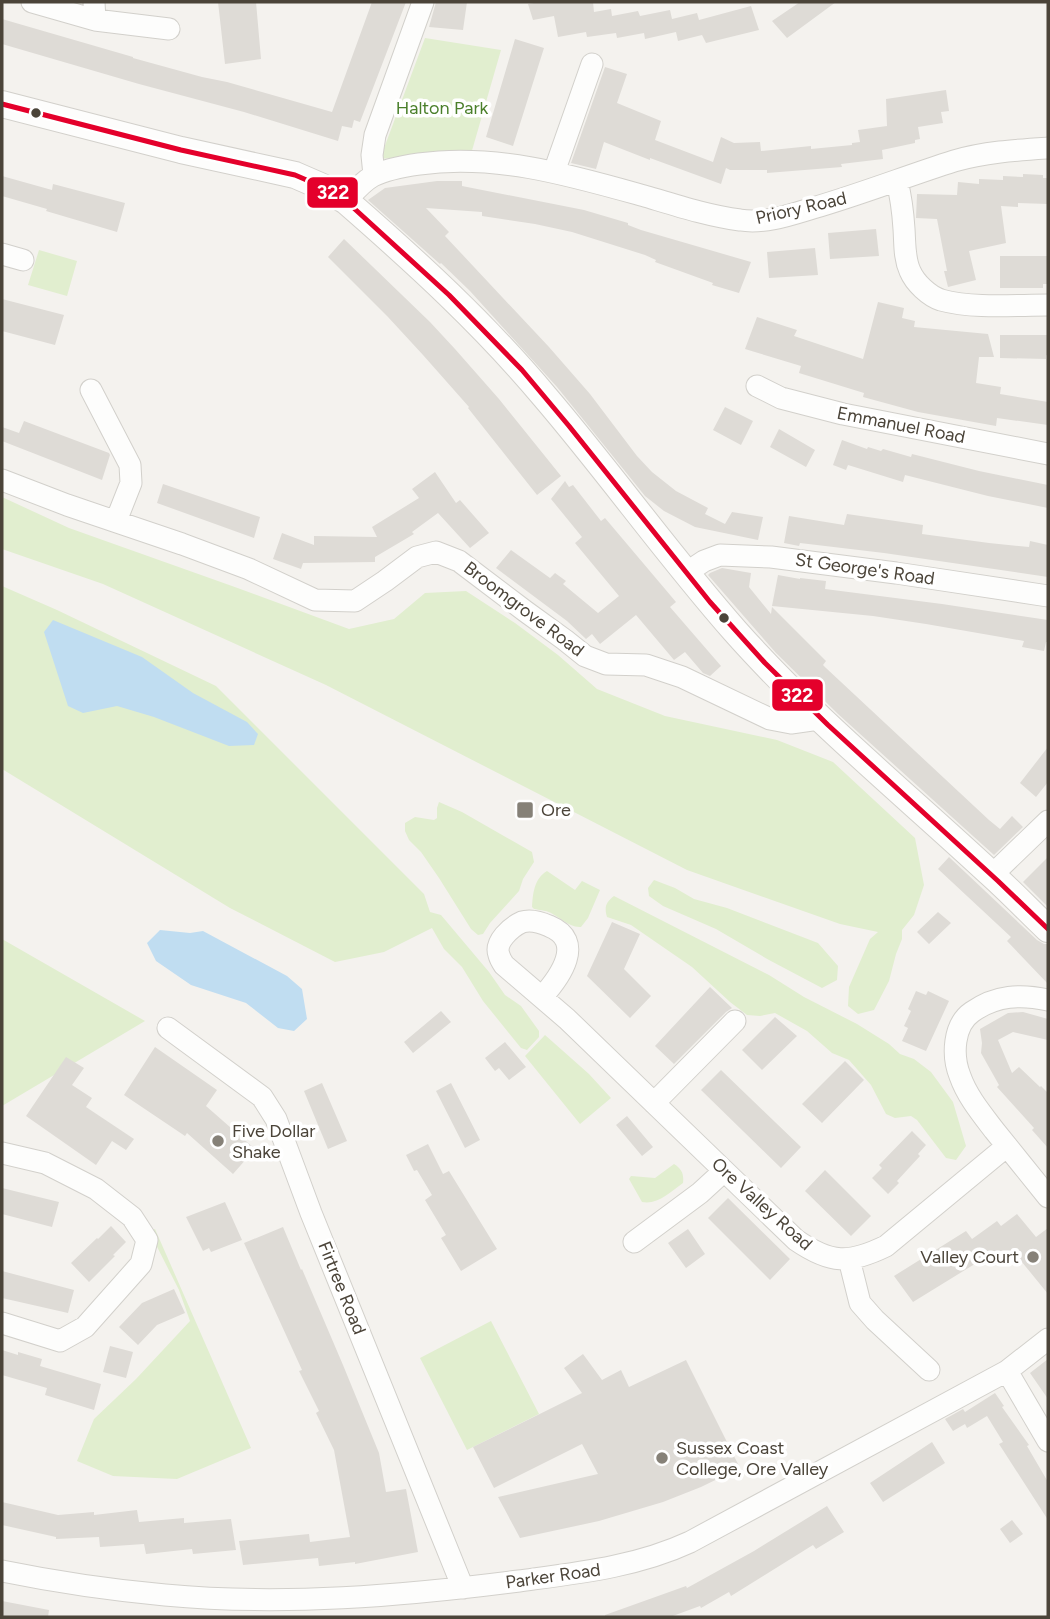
<svg xmlns="http://www.w3.org/2000/svg" width="1050" height="1619" font-family="Figtree,sans-serif">
  <rect width="100%" height="100%" fill="#f4f2ee"/>
  <path fill="#e1eecf" d="M425,38L501,50L471,154L421,155L380,159Z
    M39,250L77,261L67,296L28,285Z
    M2,497L69,528L232,586L349,629L394,619L425,593L466,591L515,623L558,655L597,689L665,716L777,740L833,762L915,838L924,885L914,915L902,930V939L896,954L889,981L874,1010L858,1014L848,1006L849,987L870,939L878,932L840,924L687,870L326,685L103,584L2,549Z
    M2,586L57,610L216,686L424,894L430,912L441,915L489,972L505,995L521,1006L539,1031V1037L527,1050L521,1048L483,1001L462,967L444,949L432,928L384,952L335,962L230,908L2,769Z
    M439,802L462,812L532,852L534,862L523,879L519,891L490,923L483,934L478,935L471,929L439,878L421,852L409,840L405,831V823L415,817L434,820L437,818V808Z
    M547,871L575,890L582,881L600,890L588,918L581,927C568,928 559,915 546,911C545,911 535,909 534,909L532,907C533,893 534,879 547,871Z
    M654,880L675,888L694,899L727,908L818,943L838,966L837,980L822,988L769,960L716,929L663,906L649,896L648,888Z
    M614,896L769,975L804,997L857,1024L889,1044L900,1054L914,1059L931,1072L953,1102L966,1146L956,1160L946,1158L917,1120L911,1116L895,1118L886,1114L871,1085L849,1060L832,1053L807,1031L775,1013L760,1016L747,1015L730,1002L692,967L631,925L607,917C604,907 606,902 614,896Z
    M2,939L145,1021L2,1106Z
    M545,1035L589,1074L611,1098L580,1124L525,1056Z
    M674,1164C682,1169 684,1174 683,1183C670,1192 658,1205 642,1202L629,1179L631,1176L655,1178Z
    M155,1229L251,1448L177,1479L113,1476L77,1461L94,1419L136,1379L190,1321L179,1290L149,1231Z
    M491,1321L539,1414L467,1450L420,1358Z"/>
  <path fill="#c0ddf1" d="M53,620L142,657L193,693L247,722L258,734L254,745L229,746L154,717L117,706L83,713L68,706L44,632Z
    M160,930L190,933L203,931L287,976L302,989L307,1019L294,1031L278,1028L246,1003L191,985L156,961L147,943Z"/>
  <path fill="#dedbd6" d="M218,2H256L261,59L225,64Z
    M372,2H406L360,122L354,120L352,128L342,126L338,141L244,112L139,84L2,44V19L133,57V58L202,77L227,82L332,112Z
    M436,2H467L463,30L429,27Z
    M540,2H593L594,12L611,9L612,16L638,11L640,16L670,10L672,19L697,13L699,20L751,6L759,30L706,43L702,35L678,41L676,32L645,39L644,33L617,38L616,33L587,37L586,32L558,37L554,16L533,20L528,4Z
    M800,2H836L787,38L772,21Z
    M515,39L544,48L513,146L486,137Z
    M605,67L627,74L617,103L661,121L655,140L713,162L721,137L734,143L760,142L761,151L811,146V149L852,145V143L860,142L858,130L887,126L886,99L946,90L949,111L941,112L943,123L918,127L920,139L915,140V143L882,150L883,159L841,164L842,167L767,173V170H730L726,168L721,184L650,158V160L604,142L596,169L571,163Z
    M1023,174L1043,175V178H1048V204L1018,203V207L1001,206L1006,243L969,251L976,280L948,287L944,271H947L937,219L916,218L917,194L957,195L958,182L979,184V179L1003,180V176L1023,177Z
    M2,176L52,190L53,184L125,203L117,232L46,211L47,209L2,196Z
    M437,181H462V186L584,210L628,223V225L641,230L751,262L739,293L712,285L713,283L655,262L656,260L645,255L572,232L535,224L482,216V212L426,208L449,232L445,236L549,347L590,394L637,456L652,472L676,491L708,508L705,514L725,524L732,512L763,517L758,540L695,527L664,511L645,496L557,387L470,291L441,263L440,264L368,200L385,188Z
    M876,229L879,256L830,259L828,233Z
    M344,239L430,322L455,349L499,399L561,476L537,495L468,408L469,407L423,355L388,317L328,257Z
    M815,248L818,275L769,278L767,252Z
    M1000,256H1048V284H1043V288H1000Z
    M2,299L64,315L55,345L2,331Z
    M878,302L904,308L902,318L915,321L914,327L988,334L994,357H979L976,383L1001,387L1000,394L1048,402V425L997,418L996,426L918,412L863,397L864,393L799,373L801,366L745,349L757,317L797,330L794,336L863,359Z
    M1000,335H1048V356L1046,355V359L1000,358Z
    M725,407L753,421L741,445L713,430Z
    M24,421L109,453L110,455L102,480L2,441V427L19,433Z
    M779,429L815,450L806,467L770,447Z
    M842,440L867,449L868,447L881,451L883,449L911,457L912,454L979,471L1048,485V508L988,496L905,475L903,482L848,465L846,470L833,465Z
    M435,472L456,503L460,500L489,533L470,548L438,513L412,532L414,534L375,557V562L303,563L301,569L273,559L282,533L314,545V536L377,537L372,527L419,498L412,489Z
    M565,481L569,487L573,485L601,521L605,518L676,602L670,607L721,666L710,676L703,673L685,652L674,660L636,615L600,644L592,634L586,639L567,621L496,568L511,550L550,578L555,573L566,581L563,584L598,613L619,596L575,543L582,537L551,499Z
    M163,484L260,517L254,538L157,503Z
    M847,514L923,525L922,534L989,543L1029,547L1030,541L1048,545V577L884,553L800,543L799,546L784,543L789,516L844,525Z
    M722,568L751,573L749,587L771,614L772,607L826,661L823,665L826,668L989,820L1000,829L1012,816L1023,827L994,855L838,714L776,653L708,575L710,573Z
    M778,575L800,579V578L826,581L825,589L942,604L1048,620V642H1046L1044,651L1022,647L1024,641L926,624L873,616L772,606Z
    M1048,747V782L1036,797L1020,783Z
    M949,857L1037,940L1044,944H1048V984L1007,941L1011,937L938,869Z
    M1048,857V907L1023,882Z
    M938,912L951,923L929,944L917,932Z
    M612,922L640,934L624,969L651,996L630,1018L587,976Z
    M710,987L732,1008L726,1012L674,1064L655,1046Z
    M916,991L926,995L928,991L949,1001L926,1051L902,1041L908,1028L904,1026L911,1011L908,1009Z
    M441,1011L451,1022L413,1053L404,1042Z
    M1023,1012L1048,1019V1040L1013,1032L998,1040L1012,1073L1019,1067L1040,1087L1041,1086L1048,1093V1148L1032,1130L1034,1128L997,1087L999,1085L981,1053L982,1043L980,1029L1008,1013Z
    M775,1017L797,1036L762,1070L742,1050Z
    M505,1042L526,1067L509,1080L499,1068L495,1071L485,1058Z
    M155,1047L217,1090L206,1106L255,1149L233,1174L187,1133L185,1136L124,1095Z
    M66,1057L84,1068L72,1085L92,1098L86,1107L134,1139L126,1150L112,1141L96,1165L26,1116Z
    M845,1061L864,1080L822,1123L802,1104Z
    M721,1070L801,1147L781,1168L701,1090Z
    M322,1083L347,1141L328,1149L304,1091Z
    M451,1083L480,1140L465,1148L436,1091Z
    M627,1116L653,1147L642,1156L616,1125Z
    M912,1131L926,1145L918,1154L920,1156L897,1181L899,1183L888,1194L872,1178L882,1168L879,1165Z
    M428,1144L443,1174L449,1171L497,1249L461,1271L441,1238L446,1235L425,1200L432,1195L417,1170L414,1171L406,1155Z
    M825,1170L871,1216L851,1236L805,1191Z
    M2,1188L59,1202L52,1227L2,1214Z
    M728,1198L790,1259L770,1280L708,1218Z
    M225,1202L242,1240L211,1252L209,1248L203,1251L186,1217Z
    M1017,1214L1036,1237L1048,1228V1294L1013,1251L997,1263L991,1254L913,1302L894,1276L966,1231L972,1239L997,1221L1001,1226Z
    M111,1226L126,1242L113,1255L115,1256L89,1282L71,1263L97,1238L98,1239Z
    M283,1227L301,1270L302,1269L343,1365L379,1453L386,1492L406,1489L418,1552L355,1564V1562L319,1566L318,1558L243,1565L239,1541L309,1534L310,1542L350,1537L334,1450L316,1413L319,1411L299,1371L302,1370L244,1243Z
    M688,1229L705,1254L686,1268L668,1243Z
    M2,1271L74,1290L68,1313L2,1298Z
    M174,1289L185,1313L157,1325L138,1345L119,1327L142,1303Z
    M110,1346L133,1352L126,1378L103,1372Z
    M2,1350L18,1355V1352L42,1359L40,1366L101,1384L94,1410L45,1395L47,1388L2,1375Z
    M583,1354L602,1380L621,1370L629,1387L686,1360L740,1468L701,1487L663,1502L599,1521L520,1538L498,1497L598,1474L582,1444L494,1488L473,1447L582,1393L564,1368Z
    M1048,1359V1399L1030,1373Z
    M995,1393L1004,1406L1002,1407L1029,1445L1027,1446L1048,1482V1520L999,1444L1003,1442L987,1416L967,1428L965,1424L953,1431L945,1419L963,1409L965,1412Z
    M932,1442L945,1463L883,1502L870,1483Z
    M2,1502L58,1515L94,1512V1515L137,1510L139,1522L184,1518V1523L231,1519L236,1550L193,1554L192,1549L146,1554L144,1544L100,1547L99,1537L56,1539V1537L2,1525Z
    M827,1506L844,1532L816,1549L813,1545L731,1596L729,1592L701,1608L700,1606L670,1617H605V1615L686,1586L687,1588L754,1551Z
    M1012,1520L1023,1534L1010,1543L1000,1529Z
    M2,1601L49,1610L48,1617H2Z"/>
  <g fill="none" stroke-linecap="round" stroke-linejoin="round">
    <g stroke="#d2d0cb" stroke-width="23">
      <path id="minor" d="M32,2L95,20
        M94,2L95,20L169,29
        M554,172L592,64
        M374,175L372,155L375,135L423,2
        M897,181C901,197 903,213 904,229C905,243 904,258 910,271C915,283 929,296 941,300C974,309 1015,305 1048,305
        M346,201C354,192 362,182 373,176C386,169 405,166 419,164C497,153 573,176 648,197C678,206 709,216 740,220C764,224 790,215 813,208C861,194 907,176 954,161C984,152 1017,150 1048,148
        M2,254L23,260
        M757,386L781,398L843,414L1048,454
        M91,390L130,465L131,483L116,521
        M2,480L67,505L182,544L249,569L315,600L355,601L385,581L417,557L436,552L459,561L525,611L565,640L585,656L606,664L646,665L682,677L770,719L791,723L819,719
        M686,573L704,561L720,555L771,557L896,573L1048,596
        M992,875L1048,821
        M542,997C560,977 586,941 549,926C540,922 531,919 522,922C511,927 494,942 499,955C500,959 502,962 504,965L567,1019L796,1240C831,1264 849,1264 886,1246L1007,1146
        M1048,1000C1021,994 996,995 972,1012C953,1025 952,1056 960,1076C967,1096 981,1113 994,1130C1012,1152 1030,1175 1048,1197
        M168,1028L262,1097L276,1119L311,1213L463,1588
        M654,1103L735,1021
        M2,1153L45,1163L96,1189L132,1217L147,1240L141,1264L85,1327L60,1341L2,1323
        M634,1242L700,1193L724,1171
        M849,1259L860,1303L875,1320L929,1370
        M1007,1371L1048,1441
        M2,1571C56,1582 110,1590 165,1595C282,1606 403,1596 519,1581C578,1573 636,1567 690,1542L1007,1371L1048,1339"/>
    </g>
    <g stroke="#d2d0cb" stroke-width="28">
      <path id="tertiary" d="M2,104L181,150L295,175L325,188L346,201C416,262 485,325 545,397C610,473 668,555 735,631C813,719 905,794 991,874C1011,892 1029,911 1048,929"/>
    </g>
    <use href="#minor" stroke="#fdfdfc" stroke-width="21"/>
    <use href="#tertiary" stroke="#fdfdfc" stroke-width="26"/>
    <g stroke="#fff" stroke-width="10">
      <path id="bus-1" d="M2,104L181,150L295,175L325,188L346,201L449,295L522,370L569,426L710,602L765,663L828,725L998,881L1048,929"/>
    </g>
    <use href="#bus-1" stroke="#e4002b" stroke-width="5"/>
  </g>
  <g fill="#4b4439" stroke="#fff" stroke-width="2.5">
    <circle cx="36" cy="113" r="6"/>
    <circle cx="724" cy="618" r="6"/>
  </g>
  <g fill="#868178" stroke="#fff" stroke-width="2.5">
    <rect x="516" y="801" width="18" height="18" rx="3.5"/>
    <circle cx="218" cy="1141" r="7"/>
    <circle cx="1033" cy="1257" r="7"/>
    <circle cx="662" cy="1458" r="7"/>
  </g>
  <g text-anchor="middle" stroke-width="7" stroke-linejoin="round" paint-order="stroke">
    <g font-size="18" fill="#4a7f2a" stroke="#fff">
      <text x="442" y="114">Halton Park</text>
    </g>
    <g font-size="18" fill="#4b4439" stroke="#fff">
      <text transform="translate(801 208) rotate(-13)" y="6">Priory Road</text>
      <text transform="translate(901 425) rotate(11)" y="6">Emmanuel Road</text>
      <text transform="translate(865 569) rotate(8)" y="6">St George's Road</text>
      <text transform="translate(524 609) rotate(37)" y="6">Broomgrove Road</text>
      <text transform="translate(762 1204) rotate(42)" y="6">Ore Valley Road</text>
      <text transform="translate(342 1288) rotate(68)" y="6">Firtree Road</text>
      <text transform="translate(553 1576) rotate(-8)" y="6">Parker Road</text>
    </g>
    <g font-size="18" fill="#4b4439" stroke="#fff" text-anchor="start">
      <text x="541" y="816">Ore</text>
      <text x="232" y="1137">Five Dollar<tspan x="232" dy="21">Shake</tspan></text>
      <text x="1019" y="1263" text-anchor="end">Valley Court</text>
      <text x="676" y="1454">Sussex Coast<tspan x="676" dy="21">College, Ore Valley</tspan></text>
    </g>
  </g>
  <g stroke="#fff" stroke-width="2.5">
    <rect x="306" y="176" width="53" height="33" rx="7" fill="#e4002b"/>
    <rect x="771" y="678" width="53" height="34" rx="7" fill="#e4002b"/>
  </g>
  <g font-size="19" text-anchor="middle" font-weight="bold" fill="#fff">
    <text x="333" y="199">322</text>
    <text x="797" y="702">322</text>
  </g>
  <rect width="1050" height="1619" fill="none" stroke="#4b4439" stroke-width="7"/>
</svg>
